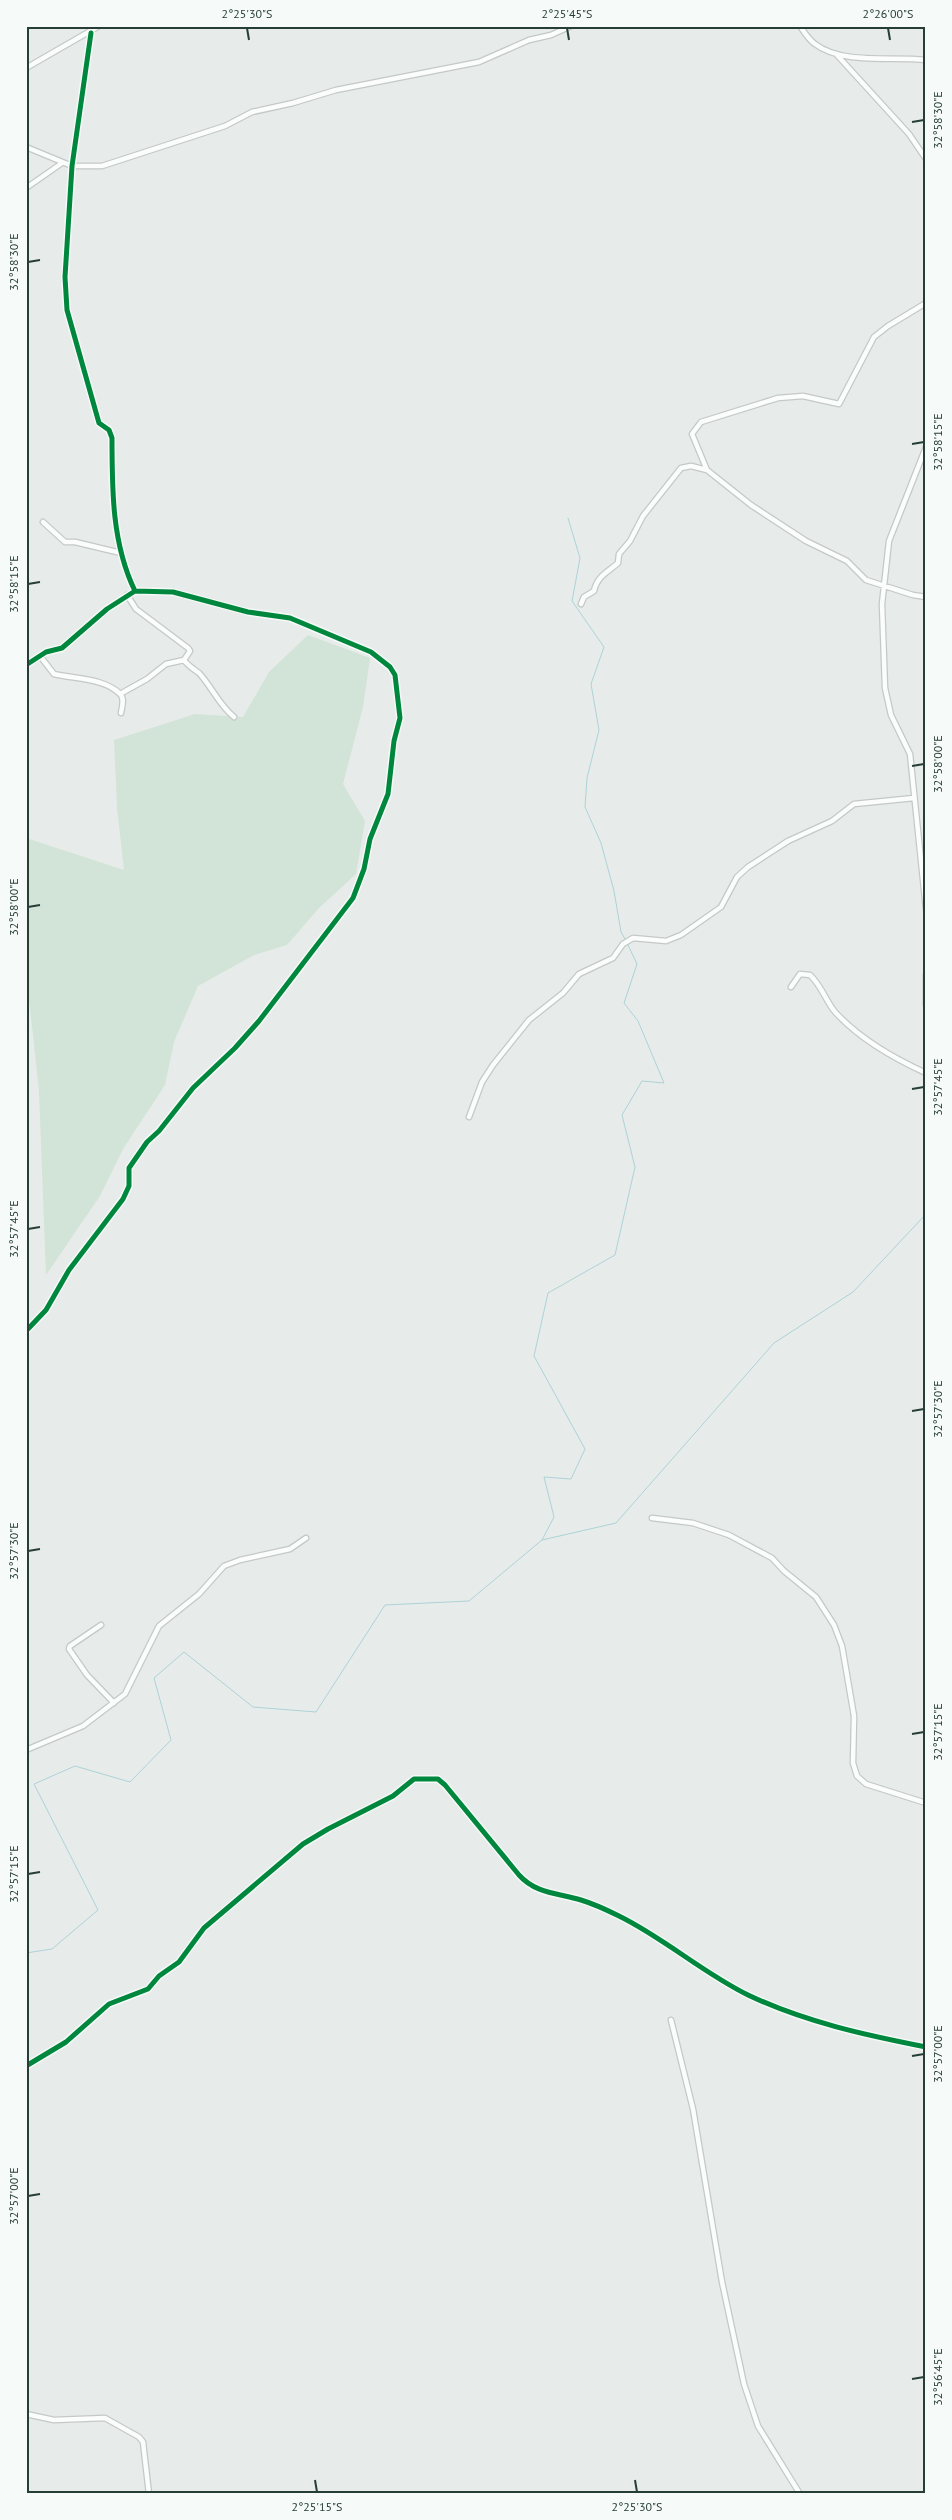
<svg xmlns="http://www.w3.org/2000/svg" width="952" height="2520" font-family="'PT Sans',sans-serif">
  <rect width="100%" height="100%" fill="#e7ecea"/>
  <path fill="#d2e3d7" d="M308,635L370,658L363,707L343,784L365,821L356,874L319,908L287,945L254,955L198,986L174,1042L165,1085L123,1149L100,1196L46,1275L39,1091L26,971V838L124,870L117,808L114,740L195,714L243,717L269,672Z"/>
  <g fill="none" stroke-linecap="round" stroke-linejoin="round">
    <path stroke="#add2d6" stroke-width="1" d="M568,518L580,558L572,601L604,647L591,684L599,730L587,778L585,807L601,843L614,891L621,932L625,939
      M542,1540L616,1523L774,1343L853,1292L926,1214
      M26,1953L52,1949L98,1910L34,1784L75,1766L130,1782L171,1740L154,1678L184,1652L253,1707L316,1712L385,1605L469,1601L542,1540L554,1517L544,1477L571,1479L585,1449L534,1356L548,1293L615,1255L635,1167L622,1115L642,1081L664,1083L638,1021L624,1003L637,964L627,943"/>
    <g stroke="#c4c9c7" stroke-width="7">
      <path id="street" d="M800,26C804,32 809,40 815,44C843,65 891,56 926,60
        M837,55L909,134L926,159
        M26,68L99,26
        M26,147L72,166H102L225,126L252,112L293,103L336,90L479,62L529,40L551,35L571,26
        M26,188L62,163
        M926,447L889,541L882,604L885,688L891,715L910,754L926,909
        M707,470L692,434L701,422L778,398L803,396L839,404L874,337L888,326L926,303
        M43,522L65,542H75L121,553
        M127,595L136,609L188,648L190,651L184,660C188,666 194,669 199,673C212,687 219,705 234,717
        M581,604L584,597L594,591C597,576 608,572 618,563L619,554L630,541L643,516L681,468L691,466L707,470L751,505L806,541L847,561L866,580L913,595L926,597
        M40,656L54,674C74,679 105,678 120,694C125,698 122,707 121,713
        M26,665L46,652L62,648L107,609L135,591C112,544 112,490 112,438L109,430L99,423L67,310L65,277L72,166L91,33
        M120,694L147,679L166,664L184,660
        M926,975V1005
        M791,987L800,974L810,975C822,986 826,1002 836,1013C861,1040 893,1058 926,1073
        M469,1117L482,1082L493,1065L529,1020L563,993L579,974L613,958L623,944L633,938L666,941L681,935L721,907L737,877L748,867L788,841L832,821L854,804L914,798
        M26,1331L46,1310L69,1270L123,1199L129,1186V1168L147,1142L159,1131L193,1088L235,1048L259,1021L353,898L364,869L370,839L388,794L394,741L400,718L395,675L390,667L371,652L290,618L248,612L173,592L135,591
        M652,1518L693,1523L729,1535L772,1558L784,1571L816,1597L834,1625L842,1646L854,1716L853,1763L857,1776L866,1784L926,1803
        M101,1625L70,1646L69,1649L87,1675L114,1703
        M26,1750L83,1726L125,1694L159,1626L199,1594L224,1566L240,1560L290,1549L306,1538
        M671,2020L693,2109L722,2282L744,2384L758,2426L800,2494
        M26,2066L66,2042L109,2004L148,1989L159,1976L179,1962L204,1928L303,1844L328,1829L393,1796L414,1779H438L445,1785L519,1875C536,1894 558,1893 581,1900C594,1904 607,1910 619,1916C664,1938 703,1973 748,1995C805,2022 865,2035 926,2047
        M26,2414L54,2420L105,2418L139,2437L143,2442L149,2494"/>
    </g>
    <use href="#street" stroke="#fbfcfc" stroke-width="4.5"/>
    <g stroke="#f6faf8" stroke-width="8">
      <path id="cycleway" d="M26,665L46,652L62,648L107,609L135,591C112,544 112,490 112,438L109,430L99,423L67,310L65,277L72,166L91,33
        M26,1331L46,1310L69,1270L123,1199L129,1186V1168L147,1142L159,1131L193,1088L235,1048L259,1021L353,898L364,869L370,839L388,794L394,741L400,718L395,675L390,667L371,652L290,618L248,612L173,592L135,591
        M26,2066L66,2042L109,2004L148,1989L159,1976L179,1962L204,1928L303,1844L328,1829L393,1796L414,1779H438L445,1785L519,1875C536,1894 558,1893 581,1900C594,1904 607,1910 619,1916C664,1938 703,1973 748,1995C805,2022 865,2035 926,2047"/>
    </g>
    <use href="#cycleway" stroke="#00873e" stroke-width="5"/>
  </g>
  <path fill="none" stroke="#263e36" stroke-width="2" d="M247,28L249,40M567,28L569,40M888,28L890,40M912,122L924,120M28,262L40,260M912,444L924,442M28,584L40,582M912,766L924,764M28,907L40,905M912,1089L924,1087M28,1229L40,1227M912,1411L924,1409M28,1551L40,1549M912,1734L924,1732M28,1874L40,1872M912,2056L924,2054M28,2196L40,2194M912,2379L924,2377M315,2480L317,2492M635,2480L637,2492"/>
  <rect width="952" height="2520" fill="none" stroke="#f6faf8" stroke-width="55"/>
  <rect x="28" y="28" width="896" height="2464" fill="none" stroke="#263e36" stroke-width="2"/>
  <g font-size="12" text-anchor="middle" fill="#263e36">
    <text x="247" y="18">2°25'30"S</text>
    <text x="567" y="18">2°25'45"S</text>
    <text x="888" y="18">2°26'00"S</text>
    <text transform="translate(938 120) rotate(-90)" y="4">32°58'30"E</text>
    <text transform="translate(14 262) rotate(-90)" y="4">32°58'30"E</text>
    <text transform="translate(938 442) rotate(-90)" y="4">32°58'15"E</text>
    <text transform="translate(14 584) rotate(-90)" y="4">32°58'15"E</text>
    <text transform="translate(938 764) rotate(-90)" y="4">32°58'00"E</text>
    <text transform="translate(14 907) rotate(-90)" y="4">32°58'00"E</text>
    <text transform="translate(938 1087) rotate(-90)" y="4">32°57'45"E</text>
    <text transform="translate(14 1229) rotate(-90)" y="4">32°57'45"E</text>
    <text transform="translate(938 1409) rotate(-90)" y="4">32°57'30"E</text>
    <text transform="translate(14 1551) rotate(-90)" y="4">32°57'30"E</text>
    <text transform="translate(938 1732) rotate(-90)" y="4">32°57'15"E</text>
    <text transform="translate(14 1874) rotate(-90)" y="4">32°57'15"E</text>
    <text transform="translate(938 2054) rotate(-90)" y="4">32°57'00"E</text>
    <text transform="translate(14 2196) rotate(-90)" y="4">32°57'00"E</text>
    <text transform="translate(938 2377) rotate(-90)" y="4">32°56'45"E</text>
    <text x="317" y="2511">2°25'15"S</text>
    <text x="637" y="2511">2°25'30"S</text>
  </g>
</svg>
